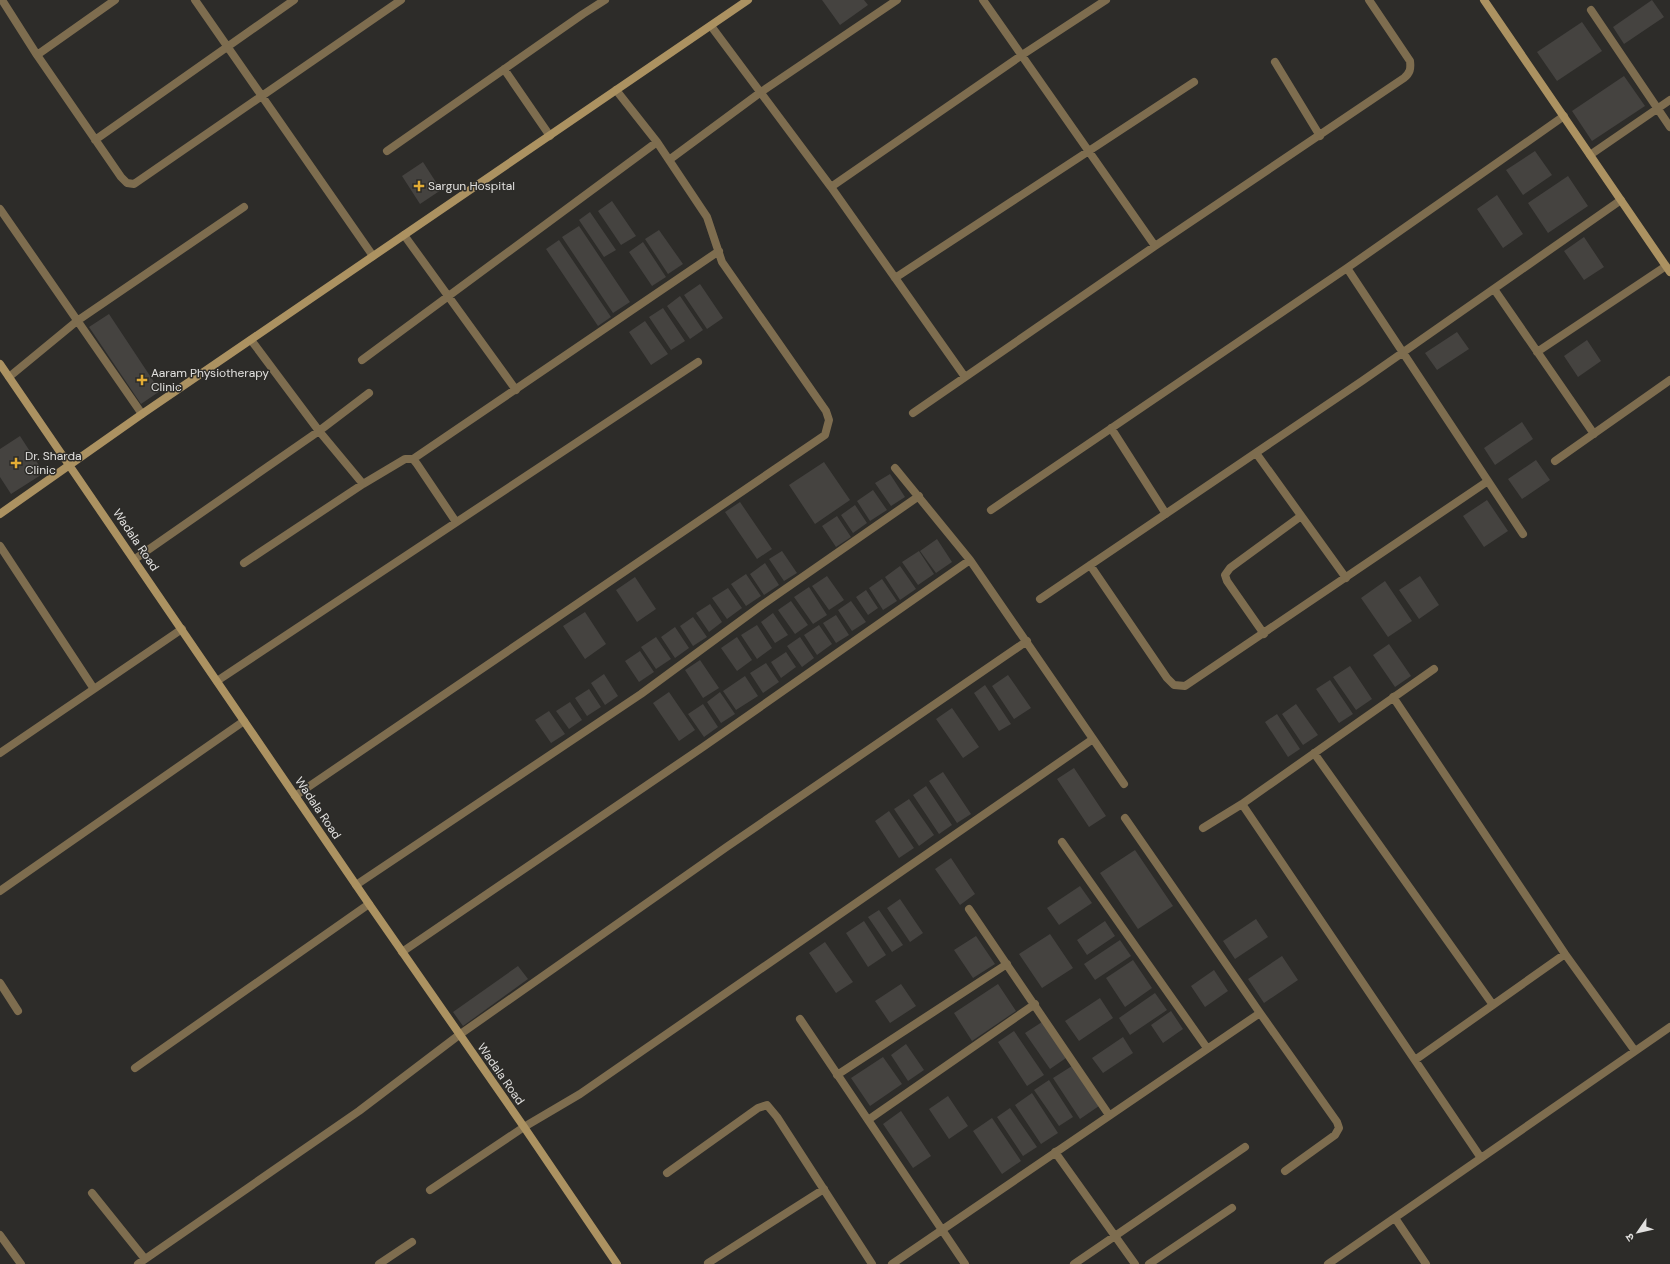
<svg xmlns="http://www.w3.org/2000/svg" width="1670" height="1264" font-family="'DM Sans','Noto Sans Devanagari',sans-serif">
  <rect width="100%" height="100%" fill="#2d2c29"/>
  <path fill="#454340" d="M822,0H864L868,5L840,25Z
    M1652,0L1664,17L1624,44L1613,27Z
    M1582,22L1602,51L1557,81L1537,52Z
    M1624,76L1645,106L1592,141L1572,111Z
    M1535,151L1552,175L1523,195L1506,170Z
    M423,162L441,190L420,204L402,176Z
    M1568,176L1588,206L1548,233L1528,203Z
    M1497,195L1523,234L1503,248L1477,209Z
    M612,201L636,236L621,245L598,211Z
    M590,212L616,250L604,257L579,220Z
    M579,226L630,302L613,313L562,237Z
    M659,230L683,264L668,274L645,239Z
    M1584,237L1604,267L1584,280L1564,251Z
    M559,240L611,317L598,326L546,249Z
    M643,242L666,277L652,286L629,252Z
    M700,284L723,318L707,329L684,295Z
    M680,296L703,330L690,339L667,306Z
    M663,308L685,341L671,350L649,317Z
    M109,314L160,391L141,404L89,327Z
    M645,321L668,354L651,365L629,332Z
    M1457,332L1469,349L1437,370L1425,353Z
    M1587,340L1601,361L1578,377L1564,356Z
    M1522,422L1533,439L1495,465L1484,448Z
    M20,436L44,473L11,494L0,477V449Z
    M1536,460L1550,480L1522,499L1508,479Z
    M824,462L850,500L815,524L789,485Z
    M890,474L905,497L891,506L875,483Z
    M873,490L887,510L870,521L857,501Z
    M1487,500L1508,531L1484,547L1463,516Z
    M740,502L772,549L757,559L725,512Z
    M855,505L867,523L853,533L841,515Z
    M837,516L851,537L836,547L822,526Z
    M937,539L952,562L936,573L920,551Z
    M782,551L797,573L784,581L769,559Z
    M919,551L934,574L918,585L902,562Z
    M765,563L779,585L764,595L750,574Z
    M900,566L916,589L900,600L885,577Z
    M746,574L761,596L746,606L731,584Z
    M827,576L844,600L829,610L812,586Z
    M1420,576L1439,605L1419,619L1399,590Z
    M635,577L656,609L637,622L616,590Z
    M882,579L897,601L883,610L869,588Z
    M1385,581L1412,621L1388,637L1361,598Z
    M809,587L827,615L813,624L794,597Z
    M728,588L742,608L727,619L712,598Z
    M866,590L878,608L868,615L856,597Z
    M791,601L808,625L795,634L778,610Z
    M851,601L866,622L852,631L838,610Z
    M710,604L722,622L709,632L696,613Z
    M585,612L606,644L585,659L563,626Z
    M773,613L788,635L775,643L761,622Z
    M836,615L849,635L836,643L823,623Z
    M693,617L707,637L693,646L680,626Z
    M757,625L772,648L757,659L741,635Z
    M819,625L832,644L817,655L804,635Z
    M675,627L689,648L675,658L661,637Z
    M656,637L671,659L656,669L641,647Z
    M737,637L752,660L737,671L721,648Z
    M800,637L814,658L802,667L787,646Z
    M1389,644L1411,676L1395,687L1373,655Z
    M640,651L654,672L639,682L625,661Z
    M786,652L796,667L781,678L771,662Z
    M700,660L719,688L703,698L685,670Z
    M766,663L779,682L763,693L750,673Z
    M1350,666L1372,699L1356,710L1333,677Z
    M604,674L618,696L605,705L591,683Z
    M1008,675L1031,708L1014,719L992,686Z
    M745,676L758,696L736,710L723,691Z
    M1330,680L1353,714L1339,723L1316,689Z
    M985,685L1011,724L999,731L974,693Z
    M589,689L601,707L587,716L575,698Z
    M669,692L695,730L679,741L653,703Z
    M720,692L735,714L721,723L707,702Z
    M570,702L582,720L569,729L556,711Z
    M703,704L718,727L704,737L688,714Z
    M1296,704L1318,735L1303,745L1282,714Z
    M952,708L979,747L963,758L936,719Z
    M549,711L565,734L551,743L535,720Z
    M1277,714L1300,749L1288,757L1265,722Z
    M1074,768L1106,816L1089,827L1057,779Z
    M943,772L971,814L957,823L929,781Z
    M926,786L952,825L939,834L913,795Z
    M909,799L934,835L919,846L894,809Z
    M889,811L914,848L899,858L875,821Z
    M1135,850L1173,906L1138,929L1100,873Z
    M951,858L975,894L960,905L935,869Z
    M1080,886L1092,903L1059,925L1047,908Z
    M900,899L923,933L910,942L887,908Z
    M879,910L903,945L892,952L868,917Z
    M1256,919L1268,937L1235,959L1223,941Z
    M864,921L886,955L868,967L846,933Z
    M1105,921L1115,936L1087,955L1077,940Z
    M1050,934L1073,968L1042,988L1019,954Z
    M976,936L995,964L973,978L954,950Z
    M1120,940L1131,956L1095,980L1084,964Z
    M825,942L853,982L836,993L809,953Z
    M1282,956L1298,980L1264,1003L1248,979Z
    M1133,960L1152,988L1125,1007L1106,978Z
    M518,966L528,979L463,1026L453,1012Z
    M1214,970L1228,991L1205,1007L1191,986Z
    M901,984L916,1006L890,1023L875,1001Z
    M998,984L1016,1011L972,1041L954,1013Z
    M1155,993L1167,1010L1130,1035L1119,1018Z
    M1100,998L1113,1018L1079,1041L1065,1021Z
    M1171,1011L1183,1029L1163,1043L1151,1025Z
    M1042,1022L1066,1058L1050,1069L1025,1033Z
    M1014,1031L1044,1075L1027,1086L998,1042Z
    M1123,1037L1133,1053L1103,1073L1092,1058Z
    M906,1044L924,1070L908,1081L891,1055Z
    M883,1057L902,1084L870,1106L851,1078Z
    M1072,1066L1099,1106L1080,1119L1053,1078Z
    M1049,1080L1073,1117L1059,1126L1034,1090Z
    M1032,1093L1058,1133L1041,1144L1015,1105Z
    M948,1096L968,1126L949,1139L929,1109Z
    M1010,1108L1037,1147L1023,1156L997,1117Z
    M901,1111L931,1156L913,1168L883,1124Z
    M992,1118L1021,1161L1002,1174L973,1131Z"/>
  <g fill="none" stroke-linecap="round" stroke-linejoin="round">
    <path stroke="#7e6d4f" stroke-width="8" d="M0,983L18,1011"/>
    <path stroke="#7e6d4f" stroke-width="8" d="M2,0L37,55L121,177L127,183L134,184L401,0
      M195,0L373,256
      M983,0L1155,246
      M1591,10L1670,127
      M711,26L831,187L965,377
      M37,55L115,0
      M1275,62L1320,136
      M504,69L550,136
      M95,140L294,0
      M387,151L583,14L605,0
      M1590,155L1670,100
      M669,160L761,92L897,0
      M831,187L1022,55L1106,0
      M0,209L142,414
      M404,235L516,390
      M1347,268L1523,534
      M895,278L1194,82
      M1494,289L1594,434
      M251,340L319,431L363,484
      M1537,352L1666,266
      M362,360L657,142
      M9,377L77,321L244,207
      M913,413L1155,246L1404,78C1410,73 1411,69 1410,61L1369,0
      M1111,428L1166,514
      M1256,453L1346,578
      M413,459L719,251
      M1555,461L1670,380
      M895,468L970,560L1124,784
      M991,510L1347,268L1564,116
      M0,546L94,689
      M135,559L319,431L369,393
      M244,563L363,484L405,459H413L417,464L456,522
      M1090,565L1167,678L1174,685L1185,686L1488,481
      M1040,599L1362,381L1621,200
      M1264,634L1227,581L1225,575L1230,568L1301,516
      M217,681L698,362
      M1393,697L1565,954L1635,1051
      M0,753L182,629
      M1314,753L1493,1005
      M295,796L825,435L829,420L826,411L722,262L707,217L657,142L616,90
      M1242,804L1481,1158
      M1203,828L1242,804L1434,669
      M1062,842L1207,1048
      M356,885L641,694L762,605L919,496
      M0,891L244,721
      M969,909L1109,1115
      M402,952L703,747L970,560
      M1260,1013L1337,1122L1339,1128L1335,1135L1285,1171
      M800,1019L965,1264
      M1415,1060L1565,954
      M135,1068L369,904
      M837,1075L1007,964
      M868,1120L1035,1004
      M1055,1152L1135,1264
      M667,1173L758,1108L767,1105L777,1117L872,1264
      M430,1190L524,1127L580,1094L1093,739
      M92,1193L145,1259
      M1395,1218L1426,1264
      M0,1235L21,1264
      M708,1263L824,1189
      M138,1264L359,1111L459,1035L728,846L1027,641
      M379,1264L412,1242
      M892,1264L1260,1013L1125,818
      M1074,1264L1245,1147
      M1149,1264L1232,1208
      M1328,1264L1670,1027"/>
    <path stroke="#ac9261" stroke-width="8" d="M1484,0L1670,272
      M0,364L369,904L524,1127L617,1264
      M0,514L142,414L748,0"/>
  </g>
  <g fill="#e4ad35" stroke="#2d2c29" stroke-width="1.5">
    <path d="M417 180h4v4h4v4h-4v4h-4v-4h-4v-4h4z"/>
    <path d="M140 374h4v4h4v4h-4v4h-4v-4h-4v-4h4z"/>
    <path d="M14 457h4v4h4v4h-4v4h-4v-4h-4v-4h4z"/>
  </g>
  <g text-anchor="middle" stroke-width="3" stroke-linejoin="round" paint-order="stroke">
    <g font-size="12" fill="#e1e0de" stroke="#2d2c29" text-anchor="start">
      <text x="428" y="190">Sargun Hospital</text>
      <text x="151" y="377">Aaram Physiotherapy<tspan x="151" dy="14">Clinic</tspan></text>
      <text x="25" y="460">Dr. Sharda<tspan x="25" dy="14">Clinic</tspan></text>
    </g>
    <g font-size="12" fill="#e1e0de" stroke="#2d2c29">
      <text transform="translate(136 540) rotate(56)" y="4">Wadala Road</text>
      <text transform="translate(318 808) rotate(56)" y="4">Wadala Road</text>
      <text transform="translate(501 1074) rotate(55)" y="4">Wadala Road</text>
    </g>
  </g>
  <g transform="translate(1638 1232) rotate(236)" stroke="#2d2c29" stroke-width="3" paint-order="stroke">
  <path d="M0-3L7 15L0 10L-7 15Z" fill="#e1e0de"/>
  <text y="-6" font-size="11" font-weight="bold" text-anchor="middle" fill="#e1e0de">उ</text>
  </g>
</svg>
